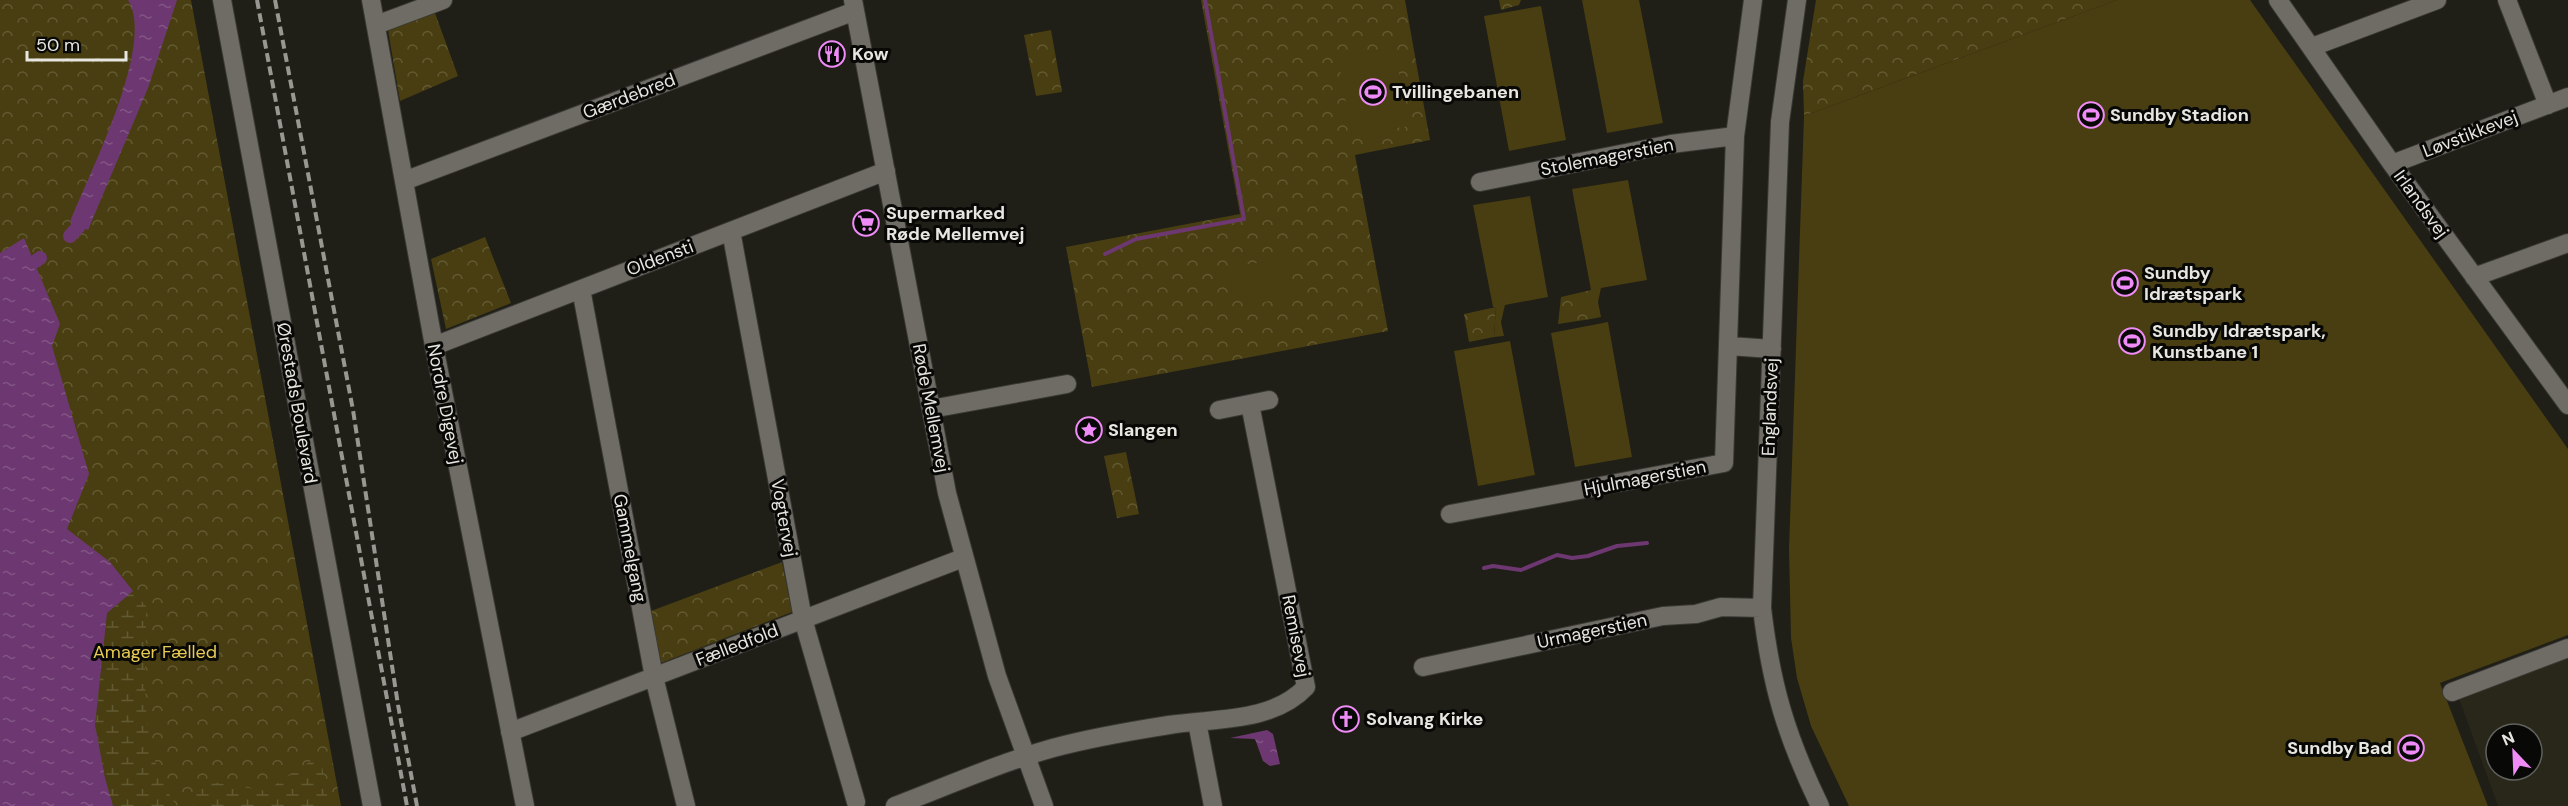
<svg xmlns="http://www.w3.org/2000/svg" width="2568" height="806" font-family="'DM Sans',sans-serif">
  <defs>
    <pattern id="forest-crowns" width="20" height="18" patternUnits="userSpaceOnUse" patternTransform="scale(1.5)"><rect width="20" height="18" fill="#483e11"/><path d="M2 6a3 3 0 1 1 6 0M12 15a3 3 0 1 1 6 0" fill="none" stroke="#625a33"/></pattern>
    <pattern id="wetland-marsh" width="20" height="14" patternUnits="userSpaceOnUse" patternTransform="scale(1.5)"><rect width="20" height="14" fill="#483e11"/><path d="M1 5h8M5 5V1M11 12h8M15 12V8" fill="none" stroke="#625a33"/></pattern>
    <pattern id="water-ripples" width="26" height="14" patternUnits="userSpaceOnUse" patternTransform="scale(1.5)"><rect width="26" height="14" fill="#6d3871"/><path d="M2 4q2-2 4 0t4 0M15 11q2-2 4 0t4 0" fill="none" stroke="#825585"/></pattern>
  </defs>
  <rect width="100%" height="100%" fill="#1f1e17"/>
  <path fill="#29261a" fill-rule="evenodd" d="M2568,657V806H2498L2458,696ZM2496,734H2532V770H2496Z"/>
  <path fill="url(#forest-crowns)" d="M0,0H191L341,806H0Z
    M1201,0H1405L1430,140L1355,155L1388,331L1092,387L1066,247L1240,214Z
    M1499,0H1521L1519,5L1501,10Z
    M1816,0H2117L1804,116L1803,81Z
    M435,13L458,76L400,101L388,30Z
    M1051,30L1062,92L1036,96L1024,35Z
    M485,237L511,303L446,329L431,259Z
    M1591,290V319L1558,324L1561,297Z
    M1496,307L1494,337L1469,342L1464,314Z
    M1126,452L1139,514L1117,518L1104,456Z
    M782,562L792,612L661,663L651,611Z"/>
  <path fill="url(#wetland-marsh)" d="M133,591L146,606C147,673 135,748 177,806H113L105,778L95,725L107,613Z
    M320,755L329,806H194L188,799L200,780L266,791Z"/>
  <path fill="#483e11" d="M1582,0H1639L1663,123L1607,133Z
    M2117,0H2250L2568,449V635L2440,683L2488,806H1849L1811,726L1797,678L1791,638L1789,549L1804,116Z
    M1541,6L1566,140L1509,151L1484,16Z
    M1394,48L1409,126L1352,136L1338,58Z
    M1628,180L1647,280L1601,288L1598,302L1601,317L1591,319V290L1572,189Z
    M1530,196L1548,297L1505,305L1501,322L1504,336L1494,337L1496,307H1493L1473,205Z
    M1287,259L1293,263L1290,296L1257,304L1231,293L1232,273L1235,266Z
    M1608,322L1632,457L1575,467L1551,333Z
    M1510,341L1535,475L1478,486L1454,351Z"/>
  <path fill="url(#water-ripples)" d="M128,0H177L148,88L88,230L70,222C89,174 156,44 128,0Z
    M24,238L60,324L52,346L89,474L67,529L110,562L133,591L107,613L95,725L105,778L113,806H0V253Z
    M1267,730L1273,734L1280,764L1270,766L1263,761L1255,739L1230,738Z"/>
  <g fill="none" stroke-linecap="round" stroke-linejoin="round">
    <path stroke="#6d3871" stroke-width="4" d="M1105,254L1136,239L1244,219L1205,0
      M1484,568L1493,566L1521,570L1557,555L1572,558L1588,556L1617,546L1647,543"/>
    <path stroke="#6d3871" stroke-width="14" d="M70,236L79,226L85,211
      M36,261L40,258"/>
    <g stroke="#3a3935" stroke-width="20">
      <path id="minor" d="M222,0L372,806
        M371,0L434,346L525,806
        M853,0L947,493L997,676L1044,806
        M1797,0L1780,122L1762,608C1771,685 1786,736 1820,806
        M2278,0L2392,164L2568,405
        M2507,0L2548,105
        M376,25L443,0
        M2312,47L2437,0
        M2392,164L2568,97
        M404,181L855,11
        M1480,182L1671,144L1735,136
        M731,231L803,619L856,802
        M2474,277L2568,243
        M581,289L654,677L686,806
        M434,346L886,171
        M1729,346L1772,349
        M931,409L1067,384
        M1219,410L1269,400
        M1450,514L1724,463L1735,136L1753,0
        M1423,667L1663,616L1696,614L1721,607L1762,608
        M2452,692L2568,648
        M1197,722L1213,806
        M510,732L963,558
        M895,806C947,786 999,763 1053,748C1090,738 1131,731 1169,725C1214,718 1272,723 1306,687L1250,404"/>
    </g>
    <use href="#minor" stroke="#6e6c64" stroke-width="18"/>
    <path stroke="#989791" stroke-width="4" stroke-dasharray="9 4.5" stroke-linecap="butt" d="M257,0L407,806
      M275,0L353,410L398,705L417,806"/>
  </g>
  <defs>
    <g id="restaurant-ring" transform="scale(1.35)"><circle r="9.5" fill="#080806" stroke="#ef8bf6" stroke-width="1.5"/><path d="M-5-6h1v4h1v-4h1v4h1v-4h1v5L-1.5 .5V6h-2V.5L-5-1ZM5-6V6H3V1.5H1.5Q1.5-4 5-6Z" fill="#ef8bf6"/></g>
    <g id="stadium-ring" transform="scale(1.35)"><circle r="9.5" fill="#080806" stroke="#ef8bf6" stroke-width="1.5"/><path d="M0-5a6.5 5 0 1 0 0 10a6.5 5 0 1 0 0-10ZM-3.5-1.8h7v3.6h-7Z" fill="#ef8bf6"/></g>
    <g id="supermarket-ring" transform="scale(1.35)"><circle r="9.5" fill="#080806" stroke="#ef8bf6" stroke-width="1.5"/><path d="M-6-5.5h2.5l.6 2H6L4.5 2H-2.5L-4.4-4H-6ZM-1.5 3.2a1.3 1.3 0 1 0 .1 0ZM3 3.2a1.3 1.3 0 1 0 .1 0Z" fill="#ef8bf6"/></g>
    <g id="sight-ring" transform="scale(1.35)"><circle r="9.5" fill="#080806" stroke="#ef8bf6" stroke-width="1.5"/><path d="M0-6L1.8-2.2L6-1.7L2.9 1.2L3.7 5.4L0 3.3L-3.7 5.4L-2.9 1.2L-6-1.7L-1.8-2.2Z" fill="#ef8bf6"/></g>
    <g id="church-ring" transform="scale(1.35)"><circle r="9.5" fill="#080806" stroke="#ef8bf6" stroke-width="1.5"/><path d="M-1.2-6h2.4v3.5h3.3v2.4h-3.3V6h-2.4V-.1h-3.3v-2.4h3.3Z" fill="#ef8bf6"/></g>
  </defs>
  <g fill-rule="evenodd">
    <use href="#restaurant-ring" x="832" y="54"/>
    <use href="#stadium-ring" x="1373" y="92"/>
    <use href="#stadium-ring" x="2091" y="115"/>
    <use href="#supermarket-ring" x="866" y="223"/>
    <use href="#stadium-ring" x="2125" y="283"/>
    <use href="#stadium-ring" x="2132" y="341"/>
    <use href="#sight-ring" x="1089" y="430"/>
    <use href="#church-ring" x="1346" y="719"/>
    <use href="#stadium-ring" x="2411" y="748"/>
  </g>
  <g text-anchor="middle" stroke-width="6" stroke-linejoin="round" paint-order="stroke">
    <g font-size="18" font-weight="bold" fill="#e7e6e1" stroke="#080806" text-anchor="start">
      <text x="852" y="60">Kow</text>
      <text x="1392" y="98">Tvillingebanen</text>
      <text x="2110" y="121">Sundby Stadion</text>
      <text x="886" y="219">Supermarked<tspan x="886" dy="21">Røde Mellemvej</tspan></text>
      <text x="2144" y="279">Sundby<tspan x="2144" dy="21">Idrætspark</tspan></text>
      <text x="2152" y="337">Sundby Idrætspark,<tspan x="2152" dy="21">Kunstbane 1</tspan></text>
      <text x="1108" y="436">Slangen</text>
      <text x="1366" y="725">Solvang Kirke</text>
      <text x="2392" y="754" text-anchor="end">Sundby Bad</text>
    </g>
    <g font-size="18" fill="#e7e6e1" stroke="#080806">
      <text transform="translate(629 96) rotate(-21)" y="6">Gærdebred</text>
      <text transform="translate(2470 134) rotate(-21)" y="6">Løvstikkevej</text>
      <text transform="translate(1607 157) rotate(-11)" y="6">Stolemagerstien</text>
      <text transform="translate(2421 204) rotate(54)" y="6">Irlandsvej</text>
      <text transform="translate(660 258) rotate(-21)" y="6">Oldensti</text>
      <text transform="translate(297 403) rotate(80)" y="6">Ørestads Boulevard</text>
      <text transform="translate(445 404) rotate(79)" y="6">Nordre Digevej</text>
      <text transform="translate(1770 407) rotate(-88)" y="6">Englandsvej</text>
      <text transform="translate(931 408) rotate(79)" y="6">Røde Mellemvej</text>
      <text transform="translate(1645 478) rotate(-11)" y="6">Hjulmagerstien</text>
      <text transform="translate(784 518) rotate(80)" y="6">Vogtervej</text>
      <text transform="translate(630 548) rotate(79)" y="6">Gammelgang</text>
      <text transform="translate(1592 631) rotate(-12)" y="6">Urmagerstien</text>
      <text transform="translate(1296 636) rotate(79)" y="6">Remisevej</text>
      <text transform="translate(737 645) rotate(-21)" y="6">Fælledfold</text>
    </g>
    <g font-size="18" fill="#e8cb53" stroke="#080806">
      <text x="155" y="658">Amager Fælled</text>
    </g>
  </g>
  <g transform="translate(2514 752) rotate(337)"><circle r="28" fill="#080806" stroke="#61615e" stroke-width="1.5"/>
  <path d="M0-4.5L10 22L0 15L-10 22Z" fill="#ef8bf6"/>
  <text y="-9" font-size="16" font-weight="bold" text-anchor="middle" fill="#e7e6e1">N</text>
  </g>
  <path d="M27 51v9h99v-9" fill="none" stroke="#e7e6e1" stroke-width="3"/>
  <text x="36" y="51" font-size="18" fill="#e7e6e1" stroke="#080806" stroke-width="4.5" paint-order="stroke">50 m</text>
</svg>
